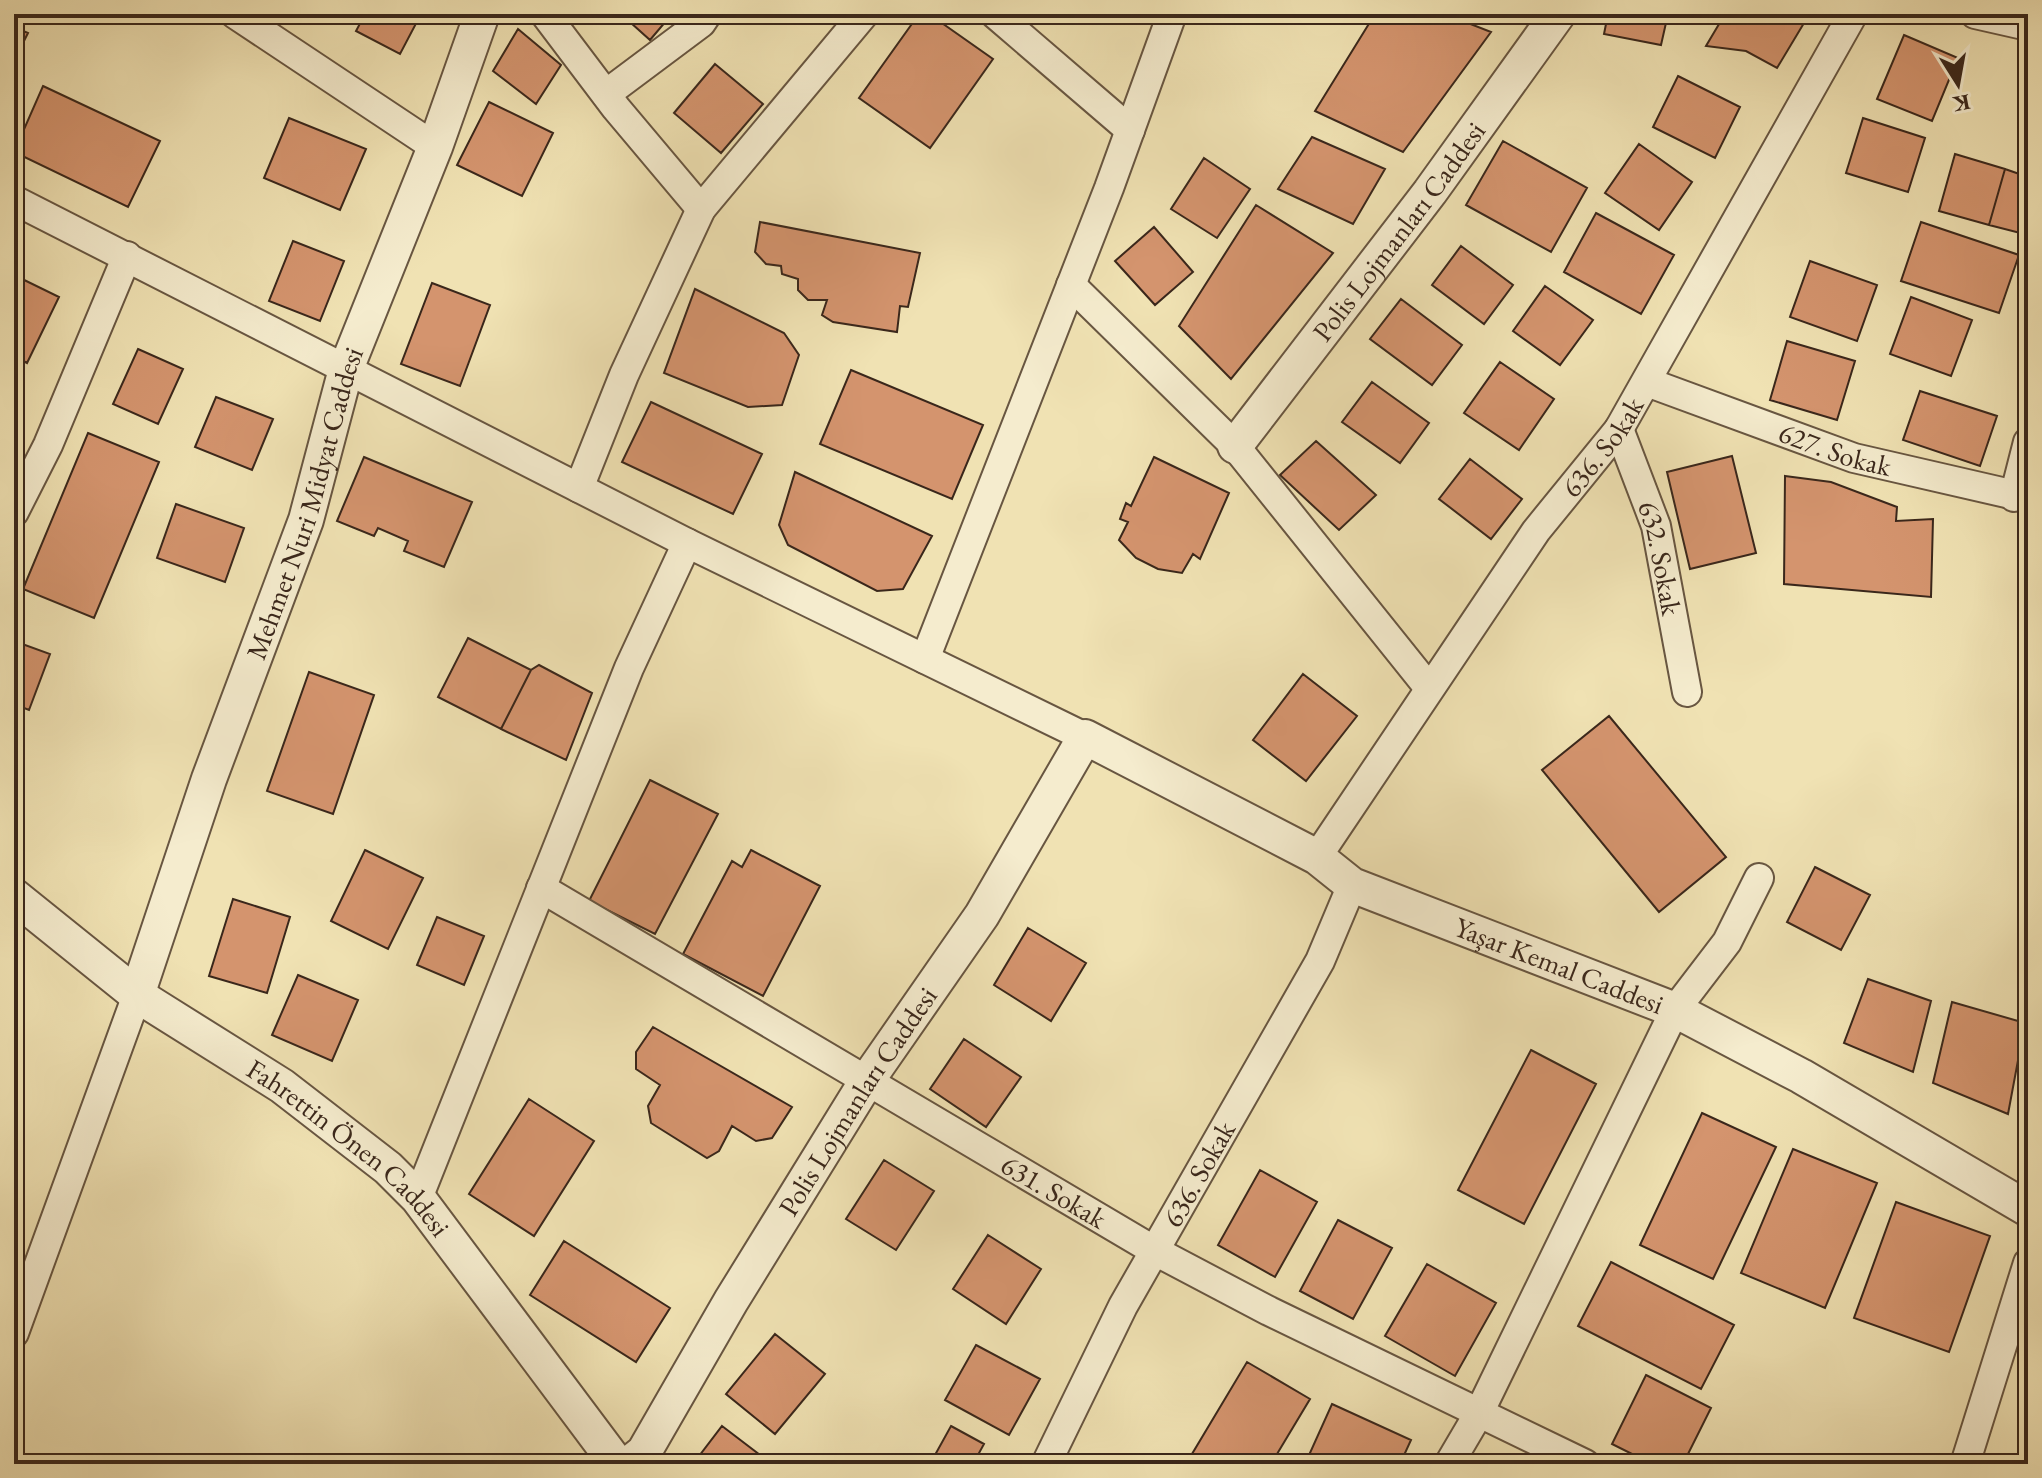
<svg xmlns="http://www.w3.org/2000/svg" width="2042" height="1478" font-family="'EB Garamond',serif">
  <rect width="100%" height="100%" fill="#f0e2b3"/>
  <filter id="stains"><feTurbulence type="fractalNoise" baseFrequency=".0025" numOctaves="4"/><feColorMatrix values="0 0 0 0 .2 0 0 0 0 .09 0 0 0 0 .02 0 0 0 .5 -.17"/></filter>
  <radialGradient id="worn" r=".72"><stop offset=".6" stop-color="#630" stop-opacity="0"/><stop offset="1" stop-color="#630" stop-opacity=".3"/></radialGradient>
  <path fill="#d4946e" stroke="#3a271b" stroke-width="2" d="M365,14H421L400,54L356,31Z
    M621,14H672L650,40Z
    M919,14H929L993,59L930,148L859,98Z
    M1375,14H1445L1491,32L1403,152L1315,111Z
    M1608,14H1668L1661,45L1604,34Z
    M1725,14H1792L1804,23L1777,68L1746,51L1706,46Z
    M14,27L28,33L14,61Z
    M518,29L561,65L536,104L493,71Z
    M1904,35L1958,58L1932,121L1877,99Z
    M715,64L763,104L721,153L674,113Z
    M1678,76L1740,107L1715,158L1653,127Z
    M43,86L160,141L128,207L14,152Z
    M489,102L553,133L522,196L457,165Z
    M289,118L366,149L340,210L264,178Z
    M1863,118L1925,138L1908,192L1846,173Z
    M1312,137L1385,169L1353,224L1278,189Z
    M1503,141L1587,188L1551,252L1466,205Z
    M1639,144L1692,182L1659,230L1605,193Z
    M1955,154L2005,169L1989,225L1939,211Z
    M1204,158L1250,189L1217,238L1171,209Z
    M2005,169L2028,177V235L1989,225Z
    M1256,205L1333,253L1231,379L1179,326Z
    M1596,213L1674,255L1641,314L1564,272Z
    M760,222L920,253L908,307L900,306L897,332L833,322L822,315L827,300H808L798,290V279L782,274L781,266L766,264L755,252Z
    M1921,222L2019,255L1999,313L1901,281Z
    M1154,227L1193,272L1155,305L1115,261Z
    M293,241L344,261L320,321L269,301Z
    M1461,246L1513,285L1484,324L1432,285Z
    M1810,261L1877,285L1857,341L1790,317Z
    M14,275L59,297L27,363L14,356Z
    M432,283L490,305L460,386L401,364Z
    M1545,286L1593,320L1560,365L1513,331Z
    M695,289L784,333L799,355L782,405L748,407L664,373Z
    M1911,297L1972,320L1951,376L1890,354Z
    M1401,299L1462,345L1432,385L1370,339Z
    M1787,341L1855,361L1837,420L1770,400Z
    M138,349L183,369L158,424L113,404Z
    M1500,362L1554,399L1519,450L1464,413Z
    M851,370L983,425L952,499L820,444Z
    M1372,382L1429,423L1400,463L1342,422Z
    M1920,391L1997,416L1980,466L1903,440Z
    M216,397L273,419L252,470L195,447Z
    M651,402L762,454L733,514L622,462Z
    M88,433L159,462L94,618L23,589Z
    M1316,441L1376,495L1339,530L1280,475Z
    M1732,456L1756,553L1690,569L1667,472Z
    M364,457L472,502L444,567L404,551L408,541L378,528L374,536L337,521Z
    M1154,457L1229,493L1200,559L1193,554L1182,573L1158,569L1136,558L1119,540L1128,522L1120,519L1126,503L1131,506Z
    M1470,459L1522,499L1491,539L1439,499Z
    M795,472L932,536L903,589L877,591L788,545L779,525Z
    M1785,476L1831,482L1897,507L1896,521L1933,519L1931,597L1784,584Z
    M176,504L244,528L225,582L157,558Z
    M468,638L531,670L501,729L438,697Z
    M14,641L50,654L29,710L14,704Z
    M539,665L592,693L566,760L501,729L531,670Z
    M309,672L374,695L333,814L267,791Z
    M1303,674L1357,716L1306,781L1253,740Z
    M1609,716L1726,857L1659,912L1542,770Z
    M650,780L718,814L655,934L589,901Z
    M365,850L423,878L388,949L331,921Z
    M751,850L820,886L763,996L683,954L732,861L742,867Z
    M1815,867L1870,895L1841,950L1787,922Z
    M233,899L290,917L267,993L209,976Z
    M437,917L484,936L464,985L417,965Z
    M1028,928L1086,963L1051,1021L994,985Z
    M298,975L358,1000L332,1061L272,1035Z
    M1868,979L1931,1001L1913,1072L1844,1043Z
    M1952,1002L2025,1023L2008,1114L1933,1083Z
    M653,1027L792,1107L772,1138L756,1141L732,1126L719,1151L707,1158L651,1123L648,1106L660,1085L636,1069V1052Z
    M964,1039L1021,1077L986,1127L930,1089Z
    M1531,1050L1596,1084L1524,1224L1458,1190Z
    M529,1099L594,1141L534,1236L469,1194Z
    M1702,1113L1776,1147L1713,1279L1640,1245Z
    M1793,1149L1877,1183L1825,1308L1741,1273Z
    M884,1160L934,1191L896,1250L846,1219Z
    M1260,1170L1317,1202L1275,1277L1218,1245Z
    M1896,1202L1990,1236L1949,1352L1854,1318Z
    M1338,1220L1392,1248L1353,1319L1300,1291Z
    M988,1235L1041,1269L1006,1324L953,1289Z
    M564,1241L670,1308L636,1362L530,1295Z
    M1611,1262L1734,1325L1701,1389L1578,1326Z
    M1427,1264L1496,1303L1455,1376L1385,1336Z
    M775,1334L825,1374L775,1434L726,1394Z
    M976,1345L1040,1379L1009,1435L945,1400Z
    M1247,1362L1310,1399L1271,1464H1197L1189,1459Z
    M1646,1375L1711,1408L1683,1464H1652L1612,1444Z
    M1332,1404L1411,1440L1400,1464H1305Z
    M722,1426L772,1464H693Z
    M951,1426L984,1444L973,1464H930Z"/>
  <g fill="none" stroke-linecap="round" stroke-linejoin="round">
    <g stroke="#685641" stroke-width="32">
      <g id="minor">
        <path d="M235,14L435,147"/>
        <path d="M545,14L616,108L701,209"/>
        <path d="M995,14L1130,130"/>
        <path d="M1975,14L2028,26"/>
        <path d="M606,94L701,23L707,14"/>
        <path d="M14,200L687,543L1085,737"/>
        <path d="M1071,285L1235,446L1429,688"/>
        <path id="s1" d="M1647,382L1854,458L2028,498"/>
        <path id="s2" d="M1619,429L1656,526L1687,692"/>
        <path d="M579,488L624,375L701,209L864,14"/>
        <path d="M2014,497L2028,442"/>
        <path d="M14,512L48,445L127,256"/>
        <path d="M925,659L1109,188L1172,14"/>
        <path id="s3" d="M1317,857L1536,531L1619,429L1853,14"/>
        <path id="s4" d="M541,888L1155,1251L1269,1311L1585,1464"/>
        <path d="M418,1198L629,668L687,543"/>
        <path d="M14,1333L137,995"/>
        <path id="s5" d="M1046,1464L1123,1306L1320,961L1352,885"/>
        <path d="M1449,1464L1479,1413L1675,1010L1727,942L1759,878"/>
        <path d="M1965,1464L2028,1263"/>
      </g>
    </g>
    <g stroke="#685641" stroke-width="38">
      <g id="tertiary">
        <path id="s6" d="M1235,446L1430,192L1558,14"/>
        <path id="s7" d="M14,896L137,995L282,1086L388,1168L418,1198L617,1464"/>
        <path id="s8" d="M137,995L209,779L306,520L346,369L435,147L482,14"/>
        <path id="s9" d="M629,1464L644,1452L731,1301L868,1079L982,915L1085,737L1317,857L1352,885L1675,1010L1801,1076L2028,1209"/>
      </g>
    </g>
    <use href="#minor" stroke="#f5ecce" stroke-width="28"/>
    <use href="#tertiary" stroke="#f5ecce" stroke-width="34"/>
  </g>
  <g text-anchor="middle" stroke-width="8" stroke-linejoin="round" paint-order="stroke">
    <g font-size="28" fill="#3a271b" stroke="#f5ecce">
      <text dy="10" stroke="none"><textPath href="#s6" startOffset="270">Polis Lojmanları Caddesi</textPath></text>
      <text dy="10" stroke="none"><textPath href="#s3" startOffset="500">636. Sokak</textPath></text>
      <text dy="10" stroke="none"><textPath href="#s1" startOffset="200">627. Sokak</textPath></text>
      <text dy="10" stroke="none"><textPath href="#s8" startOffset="520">Mehmet Nuri Midyat Caddesi</textPath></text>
      <text dy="10" stroke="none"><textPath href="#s2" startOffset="136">632. Sokak</textPath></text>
      <text dy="10" stroke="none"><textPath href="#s9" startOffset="1388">Yaşar Kemal Caddesi</textPath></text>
      <text dy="10" stroke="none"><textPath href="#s9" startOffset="430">Polis Lojmanları Caddesi</textPath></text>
      <text dy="10" stroke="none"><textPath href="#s7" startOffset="420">Fahrettin Önen Caddesi</textPath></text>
      <text dy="10" stroke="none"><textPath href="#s5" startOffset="328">636. Sokak</textPath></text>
      <text dy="10" stroke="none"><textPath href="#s4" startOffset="596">631. Sokak</textPath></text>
    </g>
  </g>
  <rect width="2042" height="1478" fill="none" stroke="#f0e2b3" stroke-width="48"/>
  <rect x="16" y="16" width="2010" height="1446" fill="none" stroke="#3a271b" stroke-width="4"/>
  <rect x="24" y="24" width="1994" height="1430" fill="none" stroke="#3a271b" stroke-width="2"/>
  <g transform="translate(1958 84) rotate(169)" stroke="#f5ecce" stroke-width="6" paint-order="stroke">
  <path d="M0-6L14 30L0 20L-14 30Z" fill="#3a271b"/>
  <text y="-12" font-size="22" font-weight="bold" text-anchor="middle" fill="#3a271b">K</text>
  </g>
  <rect width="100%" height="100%" filter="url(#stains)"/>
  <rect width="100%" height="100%" fill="url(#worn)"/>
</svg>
